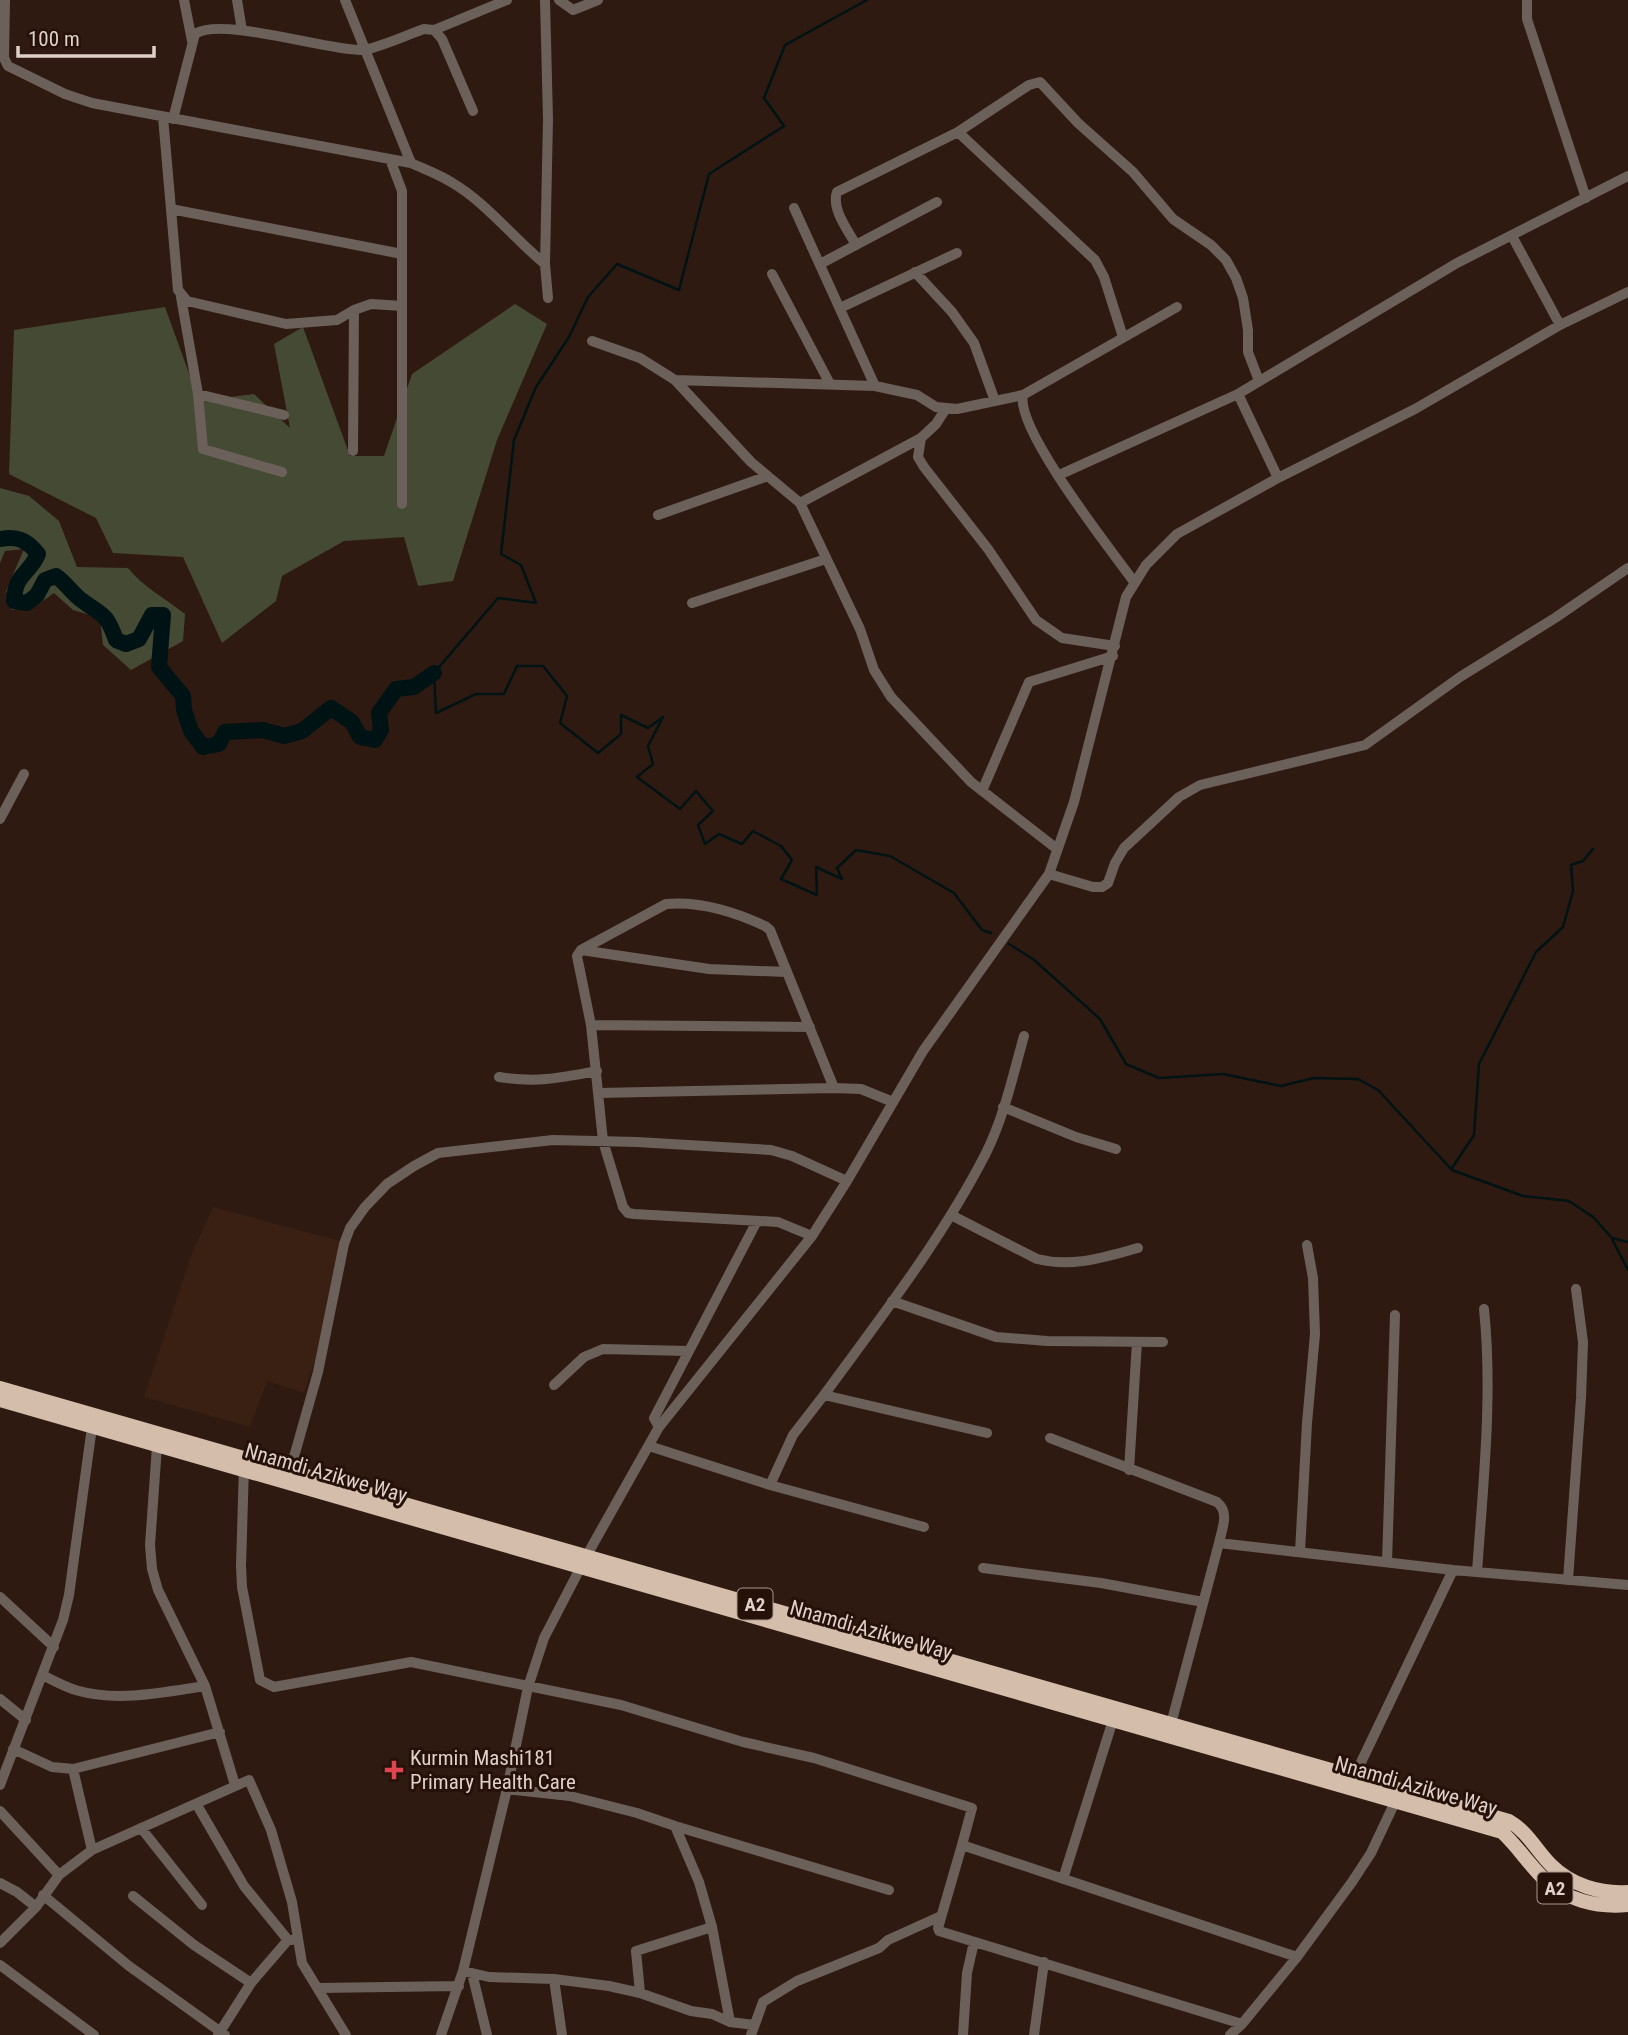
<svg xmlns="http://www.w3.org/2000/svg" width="1628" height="2035" font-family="'Roboto Condensed',sans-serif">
  <rect width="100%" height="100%" fill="#2f1a11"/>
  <path fill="#3a1f13" d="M213,1207L340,1241L321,1343L304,1393L267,1381L250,1427L144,1397L192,1253Z"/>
  <path fill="#454a34" d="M515,304L547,324L497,440L453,581L418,586L404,537L344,541L282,576L276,601L222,643L183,557L113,553L96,518L9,474L14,330L165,307L199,401L254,394L290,428L274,344L303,327L350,456H384L412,374Z
    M0,488L29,496L59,521L77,567L128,568C142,586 166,599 185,614L183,641L131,670L103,645L100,618L73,610L54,593L37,605L12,610L6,591L24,549L5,551L0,563Z"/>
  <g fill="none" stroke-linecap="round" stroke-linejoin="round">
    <path stroke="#001314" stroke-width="2.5" d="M867,0L785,45L764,98L784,126L709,174L679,290L617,264L588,297L569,337L536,387L514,440L501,554L521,565L536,603L498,598L434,673L436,713L476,694H504L517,666H543L567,696L560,723L598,753L621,734V715L648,728L663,717L648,746L653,764L637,777L680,809L696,791L713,811L698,825L705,844L719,834L742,844L753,831L781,846L792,860L781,879L817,895L816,867L842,879L837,868L856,850L890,856L954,893L982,930L991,933
      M1009,944L1033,959L1100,1019L1126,1064L1159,1078L1223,1074L1281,1086L1314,1078L1358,1079L1378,1090L1452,1170L1523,1196L1569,1201L1593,1217L1612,1238L1628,1242
      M1452,1168L1474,1135L1479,1064L1536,952L1563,927L1573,891L1571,865L1583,861L1593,849
      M1612,1239L1628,1270"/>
    <path stroke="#001314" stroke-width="16" d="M0,539C18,536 27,540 38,554C29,575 15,573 14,601L27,603L37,595L45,580L56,576C66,583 71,592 80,599C102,616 106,611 116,640L126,644L139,639L152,615H163L159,667L183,696L184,710L191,731L203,747L219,744L225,732L263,730L284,736L302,731L331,708L352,722L360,737L375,740L381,730L379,713L396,689L414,687L434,673"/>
    <path stroke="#6b615a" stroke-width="10" d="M5,0L4,58L8,66L65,94L92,103L411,163C424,169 438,174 451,182C487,203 513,238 545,264L548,298
      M184,0L192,41
      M237,0L242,30
      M345,0L411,163
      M545,0L548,119L545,264
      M559,0L573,10L598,0
      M1527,0V19L1586,198
      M434,30L507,0
      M163,117L178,290L187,301L286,324L337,320L354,310L371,304L402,306V191L390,159
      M173,119L195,34C221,16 328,51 362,50C376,49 409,34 424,29L434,30L442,39L473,111
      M794,208L875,386
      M171,209L402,254
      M1512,236L1560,325
      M856,245C848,230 831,209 837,192L958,132
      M820,264L937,202
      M915,272L952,312L974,343L995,401
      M772,274L830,384
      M181,297L198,394L203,449L282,472
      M402,306V504
      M840,308L957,253
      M1123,337L1104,277L1095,260L958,132L1029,85L1040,82L1078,123L1133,172L1173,219L1211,245L1226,260L1236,278L1243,298L1248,330V352L1259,381
      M592,341L640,358L675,380L751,462L800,503L860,629L874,670L891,697L971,782L1057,849
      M675,380L875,386L917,395L936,407L957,409L1023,395L1177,307
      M198,394L284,415
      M1238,394L1278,478
      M1023,395C1015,429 1111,550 1135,583
      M945,410L936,424L921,438L918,457L924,467L988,549L1036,620L1062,638L1115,646
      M353,451L354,310
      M1059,475L1238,394L1457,263L1628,176
      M800,503L921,438
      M658,515L768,476
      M692,603L826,559
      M982,791L1029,682L1113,656
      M0,819L24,774
      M1049,874L1093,887H1102L1108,883L1115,863L1124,848L1179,797L1200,785L1365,745L1460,677L1555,618L1628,568
      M581,950L709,969L786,972
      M591,1025L810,1027
      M499,1077C537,1083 560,1078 597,1071
      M599,1093L834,1088L861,1089L893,1102
      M1003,1107L1076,1137L1116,1149
      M951,1215L1037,1259C1073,1268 1104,1257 1138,1248
      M812,1236L778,1222L634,1214L628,1213L623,1207L603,1141L591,1025L577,956L581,950L666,904C700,901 735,912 765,926L770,930L834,1088
      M892,1301L996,1337L1047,1341L1163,1342
      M554,1385L584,1357L603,1349L688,1351
      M824,1395C881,1317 942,1239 986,1153C1004,1117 1013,1075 1024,1036
      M659,1427L654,1418L757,1221
      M1050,1438L1217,1502C1230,1513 1222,1528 1219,1543L1171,1724
      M157,1446L150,1545L152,1569L158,1590L205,1686L235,1785
      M649,1446L770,1485L924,1527
      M244,1466L241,1566L242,1587L260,1680L274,1687L411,1662L621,1705L743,1742L814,1758L972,1808L962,1845
      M1129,1470L1137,1342
      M290,1471L318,1372L344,1244L350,1228L365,1207L387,1184L414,1166L438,1153L553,1140L637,1142L771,1150L792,1156L847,1181
      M770,1485L793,1435L824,1395L987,1433
      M1219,1543L1453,1570L1628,1585
      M1300,1552L1307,1423L1315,1334L1313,1278L1307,1245
      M1387,1562L1395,1315
      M983,1568L1101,1583L1203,1602
      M1477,1572C1483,1485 1493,1396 1484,1309
      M1568,1580L1581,1398L1583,1342L1576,1289
      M0,1597L54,1647
      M44,1676C55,1681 67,1688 79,1691C119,1702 165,1692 205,1686
      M0,1699L26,1720
      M13,1749L52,1767L73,1769L220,1732
      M73,1769L92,1850
      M1354,1777L1453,1570
      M0,1785L63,1620L69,1595L92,1427
      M507,1789L570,1796L637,1813L675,1826L889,1890
      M197,1805L244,1886L288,1940
      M0,1811L59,1875
      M675,1826L699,1882L712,1927L730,2022
      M141,1828L202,1905
      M1063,1879L1113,1720
      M0,1883L17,1892L36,1907
      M43,1895L129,1966L225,2035
      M133,1896L194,1945L251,1983
      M0,1943L36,1907L59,1875L92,1850L249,1780L271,1830L292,1902L302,1963L346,2035
      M0,1965L94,2035
      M463,1971L489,1977L554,1979L609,1986L640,1993L691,2011L712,2014L730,2022L754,2025
      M472,1973L487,2035
      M554,1979L562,2035
      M318,1988L459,1986
      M640,1993L636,1951L712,1927
      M1242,2024L939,1931L938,1928L962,1845L1297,1957
      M218,2035L251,1983L288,1940H292
      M441,2035L463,1971L507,1789L528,1687L544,1638L587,1555L659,1427L812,1236L847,1181L923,1051L1049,874L1074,802L1126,597L1146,565L1177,534L1278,478L1415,409L1560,325L1628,292
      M751,2035L763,2002L797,1981L879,1948L888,1940L941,1916
      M963,2035L967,1973L974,1942
      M1034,2035L1044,1962
      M1230,2035L1242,2024L1297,1957L1352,1882L1371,1853L1395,1802"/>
    <path stroke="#d5bdab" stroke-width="14" d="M0,1388L1509,1821C1528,1832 1536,1850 1551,1865C1571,1885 1600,1894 1628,1892
      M0,1400L1502,1832C1517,1846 1528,1863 1542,1877C1564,1900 1597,1908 1628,1905"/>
  </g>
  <path fill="#e0444e" stroke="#251108" stroke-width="2.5" d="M390.5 1759.5h7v7h7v7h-7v7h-7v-7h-7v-7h7z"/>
  <g text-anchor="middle" stroke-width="6" stroke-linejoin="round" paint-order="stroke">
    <g fill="#251108" stroke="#a79790" stroke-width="2">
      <rect x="737.5" y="1588.5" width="35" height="31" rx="5"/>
      <rect x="1537.5" y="1872.5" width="35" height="31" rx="5"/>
    </g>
    <g font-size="19" font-weight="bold" fill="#dfd0ca">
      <text x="755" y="1611">A2</text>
      <text x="1555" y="1895">A2</text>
    </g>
    <g font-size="21" fill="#dfd0ca" stroke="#251108">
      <text transform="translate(326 1473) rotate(16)" y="7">Nnamdi Azikwe Way</text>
      <text transform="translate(871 1630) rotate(16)" y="7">Nnamdi Azikwe Way</text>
      <text transform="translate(1416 1786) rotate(16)" y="7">Nnamdi Azikwe Way</text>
    </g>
    <g font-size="21" fill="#dfd0ca" stroke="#251108" text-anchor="start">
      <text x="410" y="1765">Kurmin Mashi181<tspan x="410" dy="24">Primary Health Care</tspan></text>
    </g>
  </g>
  <path d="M18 46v10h136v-10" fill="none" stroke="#dfd0ca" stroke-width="3.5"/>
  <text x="28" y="46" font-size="21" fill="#dfd0ca" stroke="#251108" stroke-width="5" paint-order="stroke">100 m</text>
</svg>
